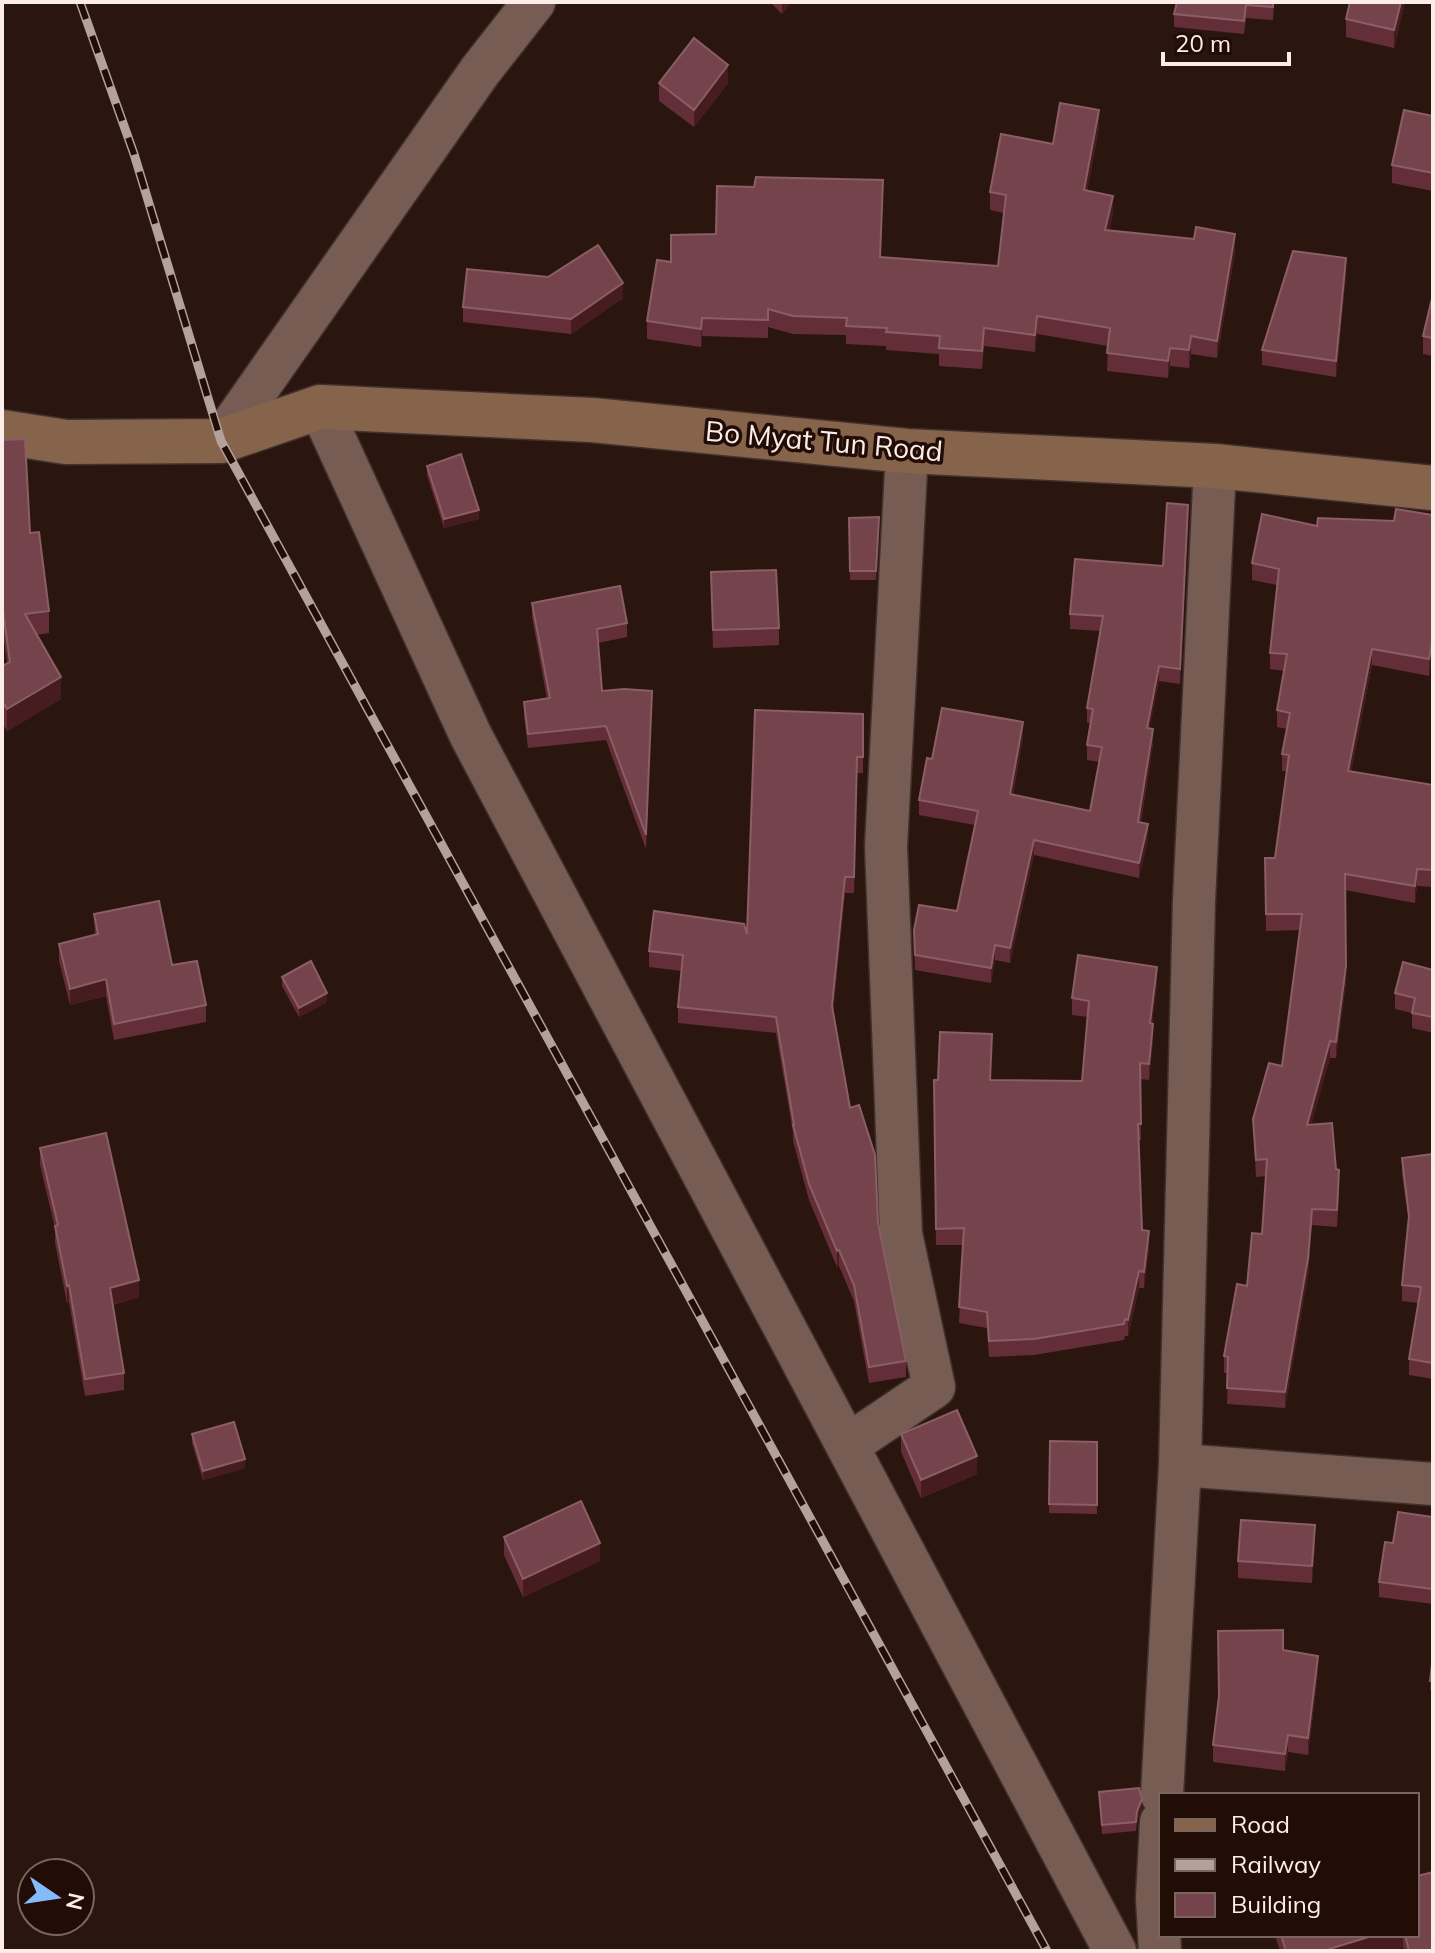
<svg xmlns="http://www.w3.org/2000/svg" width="1435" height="1953" font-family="Mulish,sans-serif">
  <rect width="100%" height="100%" fill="#2b160f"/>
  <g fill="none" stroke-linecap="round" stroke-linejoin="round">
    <g stroke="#41312e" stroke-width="45">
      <path id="minor" d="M320,407L471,736L1115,1951
        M221,441L480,71L534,2
        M848,1445L934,1387L901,1234L886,846L907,451
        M1180,1465L1433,1484
        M1162,1795L1180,1465L1194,901L1215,466
        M1160,1951L1157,1898L1161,1822"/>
    </g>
    <g stroke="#41312e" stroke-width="47">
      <path id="secondary" d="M2,432L66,442L221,441L320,407L592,420L907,451L1215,466L1433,488"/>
    </g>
    <use href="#minor" stroke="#765c53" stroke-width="42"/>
    <use href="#secondary" stroke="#86644b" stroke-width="44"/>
    <g stroke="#b3a19c" stroke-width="9">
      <path id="rail" d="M80,2L134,154L221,441L1047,1951"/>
    </g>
    <use href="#rail" stroke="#210c06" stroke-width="6" stroke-dasharray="18" stroke-linecap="butt"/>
  </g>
  <path fill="#642e39" d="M770,2H791L782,14Z
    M1177,2H1274L1273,20L1246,18L1244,34L1174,27V14Z
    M1405,2L1394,48L1346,37V19Z
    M659,83H728L694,127L659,101Z
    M1433,116V191L1392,183V165Z
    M1099,128L1087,191L1113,214L1109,230L1235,252L1217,358L1191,354L1189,368L1170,366L1168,378L1107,371L1108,346L1037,334L1035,352L984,346L982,369L939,366V354L886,350V346L846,344V335L793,334L768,327V338L702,336L701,347L647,339V321L671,262L716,234L754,187L883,197L880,257L998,266L1004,213L990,210V192L1053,144Z
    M1346,274L1336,377L1262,365V350Z
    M1433,294V356L1423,354V336Z
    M623,298L571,334L463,322V307Z
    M2,440L30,533L49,611V633L36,635L61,699L7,731L2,723V666L7,663L2,626Z
    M427,466L479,519L444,528L427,475Z
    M1433,515V654L1429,676L1372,665L1351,772L1433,785V887L1417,886L1415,903L1345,890L1346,982L1336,1058H1330L1311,1124L1336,1169L1339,1186L1337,1227L1312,1225L1308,1275L1285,1408L1227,1404L1228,1373H1224V1356L1247,1286L1262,1234L1266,1176L1256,1177L1253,1119L1282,1066L1300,930L1266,931L1265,858H1275L1287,771H1282V754L1287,729L1277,727V710L1284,671L1270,669V653L1277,585L1252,580V563L1317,526L1394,521Z
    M849,518L879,527L876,580H850Z
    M1188,520L1180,684L1159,681L1149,728L1153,744L1141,822L1148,839L1139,878L1034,855L1010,963L995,960L991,983L915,970L914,930L957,911L975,825L919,815V800L932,759L1023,737L1013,795L1090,811L1100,762L1087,760V745L1090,723H1087V708L1100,631L1070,629V614L1163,566Z
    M711,572L779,628V645L713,648Z
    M532,603L627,623V637L598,643L602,691H652L646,849L606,740L528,748L524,716V702L547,699L532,617Z
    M863,714V773H857L854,893H845L833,1012L850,1108L878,1223L906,1361V1377L869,1383L854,1301L839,1266L837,1267L809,1200L793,1141V1132L776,1033L678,1023V1007L682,971L649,967V951L747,934Z
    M94,914L172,965L206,1005V1022L114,1040L106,996L70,1005L59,961V944L95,935Z
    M1433,970V1033L1412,1028V1013L1395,1009V993Z
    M282,977L327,1002L299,1017L282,986Z
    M1157,983L1152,1024L1153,1040L1149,1080L1140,1079L1141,1140H1139L1142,1230L1149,1248L1144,1288H1139L1128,1336H1125L1124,1340L1034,1355L989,1357L987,1328L959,1323L963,1245H936L934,1080L1082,1081L1088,1017L1072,1015V998Z
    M40,1148L139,1297L113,1305L124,1373V1390L85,1396L69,1302L67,1303L55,1243V1228L40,1165Z
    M1433,1154V1379L1409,1375V1359L1418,1303L1402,1301V1285L1409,1224L1402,1174V1158Z
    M192,1434L245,1468L203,1480L192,1443Z
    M901,1434L977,1474L921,1498L901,1452Z
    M1050,1441L1097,1442V1514L1049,1513Z
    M1433,1517V1604L1379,1597V1582L1393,1543Z
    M504,1537L600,1561L523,1597L504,1555Z
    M1315,1543L1312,1583L1238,1578V1561Z
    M1283,1650L1318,1673L1308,1755L1288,1752L1285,1771L1213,1762V1745Z
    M1433,1655V1690H1430Z
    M1099,1792L1142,1808L1137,1820L1136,1831L1102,1834Z
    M1275,1935H1417L1433,1951H1404L1403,1947L1391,1951H1280Z"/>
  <path fill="#471c20" d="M782,2H791L782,14Z
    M1401,2H1405L1394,48V30Z
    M728,65V83L694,127V110Z
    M1099,110V128L1084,208V190Z
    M1113,196V214L1105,248V230Z
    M1235,234V252L1217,358V341Z
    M1346,258V274L1336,377V361Z
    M623,283V298L571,334V319Z
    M1037,316V334L1035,352V335Z
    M702,318V336L701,347V329Z
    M1191,336V354L1189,368V350Z
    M1170,348V366L1168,378V361Z
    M1188,505V520L1180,684V669Z
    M479,510V519L444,528V519Z
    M1433,637V654L1429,676V659Z
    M1372,649V665L1348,788V771Z
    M1159,666V681L1147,743V728Z
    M61,677V699L7,731V709Z
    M1023,722V737L1010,809V794Z
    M1153,729V744L1138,837V822Z
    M1148,824V839L1139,878V863Z
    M1034,840V855L1010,963V948Z
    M1417,869V886L1415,903V886Z
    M845,877V893L832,1022V1006Z
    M995,945V960L991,983V968Z
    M1346,966V982L1336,1058V1042Z
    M1157,967V983L1150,1040V1023Z
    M106,979V996L70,1005V989Z
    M327,993V1002L299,1017V1008Z
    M1153,1024V1040L1149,1080V1064Z
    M1330,1041V1058L1307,1141V1125Z
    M1312,1209L1308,1275L1285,1408V1392Z
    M1149,1231V1248L1144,1288V1272Z
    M839,1250V1266L837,1267V1251Z
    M1139,1271V1288L1128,1336V1320Z
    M139,1280V1297L110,1305V1288Z
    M69,1285V1302L67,1303V1286Z
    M977,1456V1474L921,1498V1480Z
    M245,1459V1468L203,1480V1471Z
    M1315,1525V1543L1312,1583V1566Z
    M600,1543V1561L523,1597V1579Z
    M1318,1656V1673L1308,1755V1738Z
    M1288,1735V1752L1285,1771V1754Z
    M1142,1799V1808L1137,1820L1136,1831L1137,1811Z
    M1375,1935H1403V1947L1391,1951H1323Z"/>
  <path fill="#75434c" stroke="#8a5e64" stroke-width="2" d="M1177,2H1273V7L1246,5L1244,21L1174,14Z
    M1350,2H1401L1394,30L1346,19Z
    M694,38L728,65L694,110L659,83Z
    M1060,103L1099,110L1084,190L1113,196L1105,230L1194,239L1196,227L1235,234L1217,341L1191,336L1189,350L1170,348L1168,361L1107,353L1110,328L1037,316L1035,335L984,328L982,351L939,348L940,336L886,332L887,328L846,326L847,318L793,316L768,309V320L702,318L701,329L647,321L657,260L671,262V235L716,234L717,186L754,187L756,177L883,180L880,257L998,266L1006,195L990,192L1001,134L1053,144Z
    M1404,110L1433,116V173L1392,165Z
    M598,245L623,283L571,319L463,307L467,269L548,277Z
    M1293,251L1346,258L1336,361L1262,350Z
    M1433,294V338L1423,336Z
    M25,439L30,533L39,532L49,611L25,614L61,677L7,709L2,701V666L10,662L2,604V440Z
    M461,454L479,510L444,519L427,466Z
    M1167,503L1188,505L1180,669L1159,666L1147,728L1153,729L1138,822L1148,824L1139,863L1034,840L1010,948L995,945L991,968L915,955L914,930L919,905L957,911L978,811L919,800L927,758L932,759L942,708L1023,722L1010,794L1090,811L1102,747L1087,745L1093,709L1087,708L1103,616L1070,614L1075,559L1163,566Z
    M1396,509L1433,515V637L1429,659L1372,649L1348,771L1433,785V870L1417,869L1415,886L1345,874L1346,966L1336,1042L1330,1041L1307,1125L1332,1123L1336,1169L1339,1170L1337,1210L1312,1209L1308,1258L1285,1392L1227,1388L1228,1357L1224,1356L1237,1284L1247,1286L1252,1233L1262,1234L1267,1159L1256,1160L1253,1119L1269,1063L1282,1066L1302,914H1266L1265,858H1275L1289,755L1282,754L1290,713L1277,710L1287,654L1270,653L1279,569L1252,563L1262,514L1317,526L1318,518L1394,521Z
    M879,517L876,571H850L849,518Z
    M776,570L779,628L713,630L711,572Z
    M620,586L627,623L597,629L602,691L624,689L652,691L646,835L606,726L528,734L524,702L550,698L532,603Z
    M755,710L863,714V757H857L854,877H845L832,1006L850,1108L859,1105L875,1155L878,1223L906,1361L869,1367L854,1285L839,1250L837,1251L809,1184L793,1125H794L776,1017L678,1007L683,955L649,951L654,911L744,924L747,934Z
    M159,901L172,965L197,961L206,1005L114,1024L106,979L70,989L59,944L98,934L94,914Z
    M1078,955L1157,967L1150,1023L1153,1024L1149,1064L1140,1063L1141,1124H1138L1142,1230L1149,1231L1144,1272L1139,1271L1128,1320L1125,1319L1124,1324L1034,1339L989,1341L987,1312L959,1307L964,1228L936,1229L934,1080H938L940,1032L992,1034L990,1080L1082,1081L1089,1001L1072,998Z
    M311,961L327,993L299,1008L282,977Z
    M1403,962L1433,970V1017L1412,1013L1415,998L1395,993Z
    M106,1133L139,1280L110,1288L124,1373L85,1379L69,1285L67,1286L55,1226L58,1225L40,1148Z
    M1433,1154V1363L1409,1359L1421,1287L1402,1285L1409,1216L1402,1158Z
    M957,1410L977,1456L921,1480L901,1434Z
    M234,1422L245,1459L203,1471L192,1434Z
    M1050,1441L1097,1442V1505L1049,1504Z
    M581,1501L600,1543L523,1579L504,1537Z
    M1398,1512L1433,1517V1589L1379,1582L1385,1542L1393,1543Z
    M1241,1520L1315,1525L1312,1566L1238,1561Z
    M1283,1630V1650L1318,1656L1308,1738L1288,1735L1285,1754L1213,1745L1219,1696L1218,1631Z
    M1433,1655V1681H1430Z
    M1139,1788L1142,1799L1137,1811L1136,1822L1102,1825L1099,1792Z
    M1433,1872V1951H1409L1405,1935H1417V1876Z
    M1281,1935H1375L1323,1951H1286Z"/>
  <g text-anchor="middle" stroke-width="7" stroke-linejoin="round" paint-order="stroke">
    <g font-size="28" fill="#fdede8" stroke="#210c06">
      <text transform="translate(824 441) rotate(5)" y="10">Bo Myat Tun Road</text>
    </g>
  </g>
  <rect width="1435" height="1953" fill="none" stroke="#fdede8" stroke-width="8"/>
  <rect x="1159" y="1793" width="260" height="144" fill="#210c06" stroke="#796660" stroke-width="2"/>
  <rect x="1175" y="1819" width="40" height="12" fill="#86644b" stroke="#796660" stroke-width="2"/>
  <text x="1231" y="1833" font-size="24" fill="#fdede8">Road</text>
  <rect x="1175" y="1859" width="40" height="12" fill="#b3a19c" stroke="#796660" stroke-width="2"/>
  <text x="1231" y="1873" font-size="24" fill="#fdede8">Railway</text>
  <rect x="1175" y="1893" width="40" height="24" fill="#75434c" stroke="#796660" stroke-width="2"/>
  <text x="1231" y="1913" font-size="24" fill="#fdede8">Building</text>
  <g transform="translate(56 1897) rotate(103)"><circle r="38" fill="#210c06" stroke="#796660" stroke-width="2"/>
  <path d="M0-6L14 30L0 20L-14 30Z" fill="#86bbfb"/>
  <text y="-12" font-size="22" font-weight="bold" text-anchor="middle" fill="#fdede8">N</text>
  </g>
  <path d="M1163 52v12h126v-12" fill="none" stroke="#fdede8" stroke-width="4"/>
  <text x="1175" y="52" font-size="24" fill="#fdede8" stroke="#210c06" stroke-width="6" paint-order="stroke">20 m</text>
</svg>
